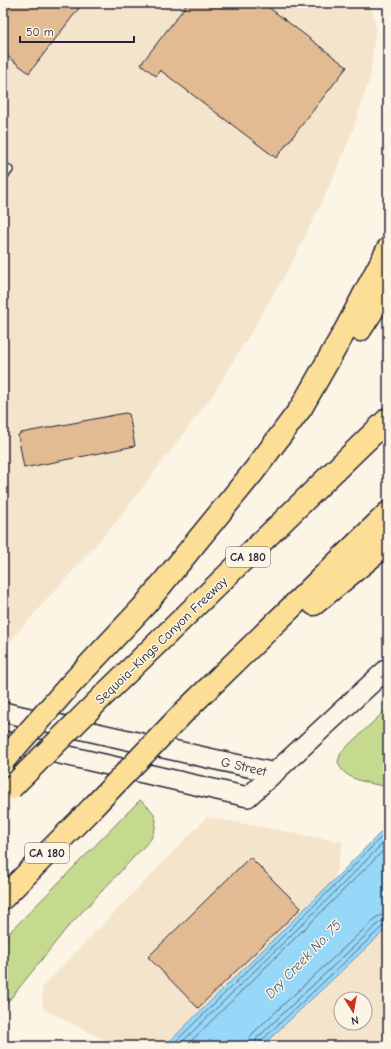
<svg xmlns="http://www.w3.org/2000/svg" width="391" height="1049" font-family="'Comic Neue',sans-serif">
  <rect width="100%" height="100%" fill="#fcf5e5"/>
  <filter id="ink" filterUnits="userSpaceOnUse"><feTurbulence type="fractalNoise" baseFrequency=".025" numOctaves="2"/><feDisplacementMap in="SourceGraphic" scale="8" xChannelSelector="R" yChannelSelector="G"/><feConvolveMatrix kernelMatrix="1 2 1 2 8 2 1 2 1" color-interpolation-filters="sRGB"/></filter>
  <g filter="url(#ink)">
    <path fill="#f4e4cc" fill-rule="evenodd" d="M3,3H371L376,27L370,78L351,136L324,198L291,264L252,331L212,396L117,521L3,649Z
      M207,817L343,842L334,880L165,1046H116L43,1009L42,987Z
      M388,927V1046H262ZM341,999H365V1023H341Z"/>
    <path fill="#c6da8f" stroke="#747e65" d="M388,708V787C371,783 343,781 338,762L341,752Z
      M140,800C157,814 160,818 151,839L66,929L3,1008V939Z"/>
    <path fill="#97d8f8" stroke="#688fac" d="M388,825V927L262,1046H165L334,880Z"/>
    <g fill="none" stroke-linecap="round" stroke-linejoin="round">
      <path stroke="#516b87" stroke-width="1" d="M171,1046L337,883L388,830
        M178,1046L340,887L388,838
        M186,1046L388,846
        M248,1046L249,1039L253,1033L377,917L388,913
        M254,1046L257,1038L380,922L388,919
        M259,1046L261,1041L384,925L388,924"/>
    </g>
    <path fill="#e2bb93" stroke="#22223b" d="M3,3H83L29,73L3,53Z
      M188,3H263L347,67L276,158L160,70L156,76L141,64Z
      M125,413L129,414L135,446L24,468L18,435L21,433Z
      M250,857L301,908L198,1008L148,957Z"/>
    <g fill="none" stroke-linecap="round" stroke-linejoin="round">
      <g stroke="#22223b" stroke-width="10">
        <path id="service" d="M3,165L9,170L3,177"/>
      </g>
      <g stroke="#22223b" stroke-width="22">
        <path id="tertiary" d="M3,712L275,773
          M3,741L248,797L388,668"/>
      </g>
      <g stroke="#22223b" stroke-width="25">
        <path id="motorway" d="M360,330L388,287
          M314,604L388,543
          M70,685L144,606L254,471L301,408L346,329L388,249
          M106,693L388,419
          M185,711L388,513
          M3,898L92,808"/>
      </g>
      <use href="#service" stroke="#fcf5e5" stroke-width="7"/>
      <use href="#tertiary" stroke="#fcf5e5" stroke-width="19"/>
      <use href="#motorway" stroke="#fcde96" stroke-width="22"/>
      <g stroke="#22223b" stroke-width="25" stroke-linecap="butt">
        <path id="motorway-bridge" d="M3,761L70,685
          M11,788L106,693
          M92,808L185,711"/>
      </g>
      <use href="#motorway-bridge" stroke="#fcde96" stroke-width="22"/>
    </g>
  </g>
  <g text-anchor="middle" stroke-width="3" stroke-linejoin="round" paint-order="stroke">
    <g fill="#fcf5e5" stroke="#63616e" stroke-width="1">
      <rect x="226" y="547" width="44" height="20" rx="3"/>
      <rect x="25" y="843" width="44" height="20" rx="3"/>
    </g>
    <g font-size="12" font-weight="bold" fill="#22223b">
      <text x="248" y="561">CA 180</text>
      <text x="47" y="857">CA 180</text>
    </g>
    <g font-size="13" fill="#22223b" stroke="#fcf5e5">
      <text transform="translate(161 640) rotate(-44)" y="5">Sequoia–Kings Canyon Freeway</text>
      <text transform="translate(244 766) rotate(13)" y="5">G Street</text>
    </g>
    <g font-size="14" font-style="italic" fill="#455974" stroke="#fcf5e5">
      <text transform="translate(303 959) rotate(-46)" y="5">Dry Creek No. 75</text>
    </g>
  </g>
  <rect width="391" height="1049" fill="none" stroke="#fcf5e5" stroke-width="16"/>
  <rect x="8" y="8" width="375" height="1033" fill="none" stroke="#22223b" stroke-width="1.5" filter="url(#ink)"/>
  <g transform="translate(353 1011) rotate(169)"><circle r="19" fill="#fcf5e5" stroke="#a5a1a1"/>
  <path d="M0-3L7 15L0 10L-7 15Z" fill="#c8321e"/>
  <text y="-6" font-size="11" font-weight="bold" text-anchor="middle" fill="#22223b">N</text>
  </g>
  <path d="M20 36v6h114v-6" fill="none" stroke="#22223b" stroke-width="2"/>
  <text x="26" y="36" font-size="12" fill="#22223b" stroke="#fcf5e5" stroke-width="3" paint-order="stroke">50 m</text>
</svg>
